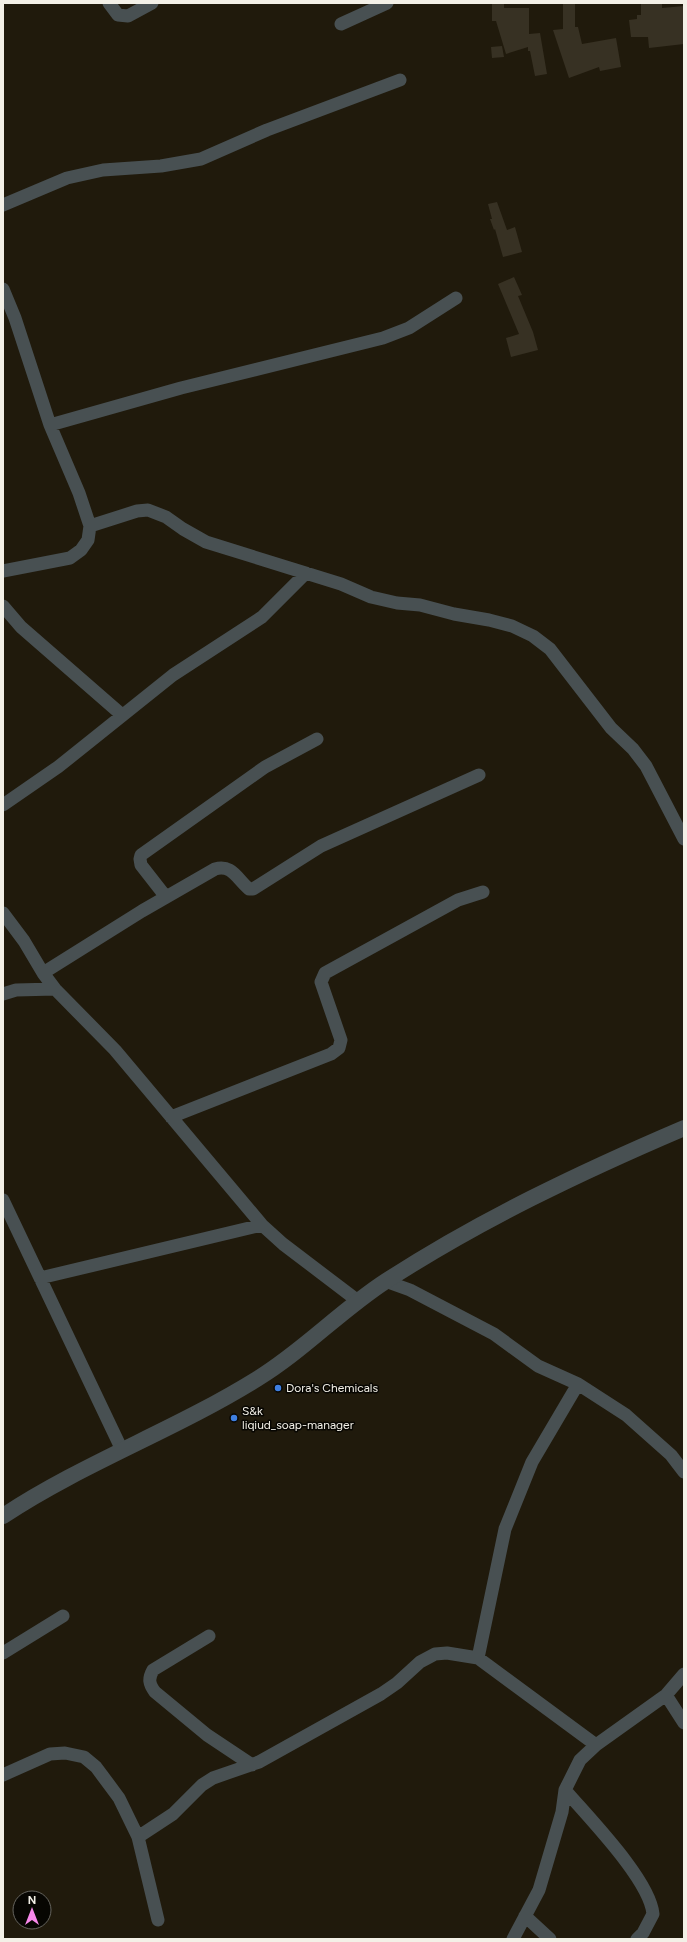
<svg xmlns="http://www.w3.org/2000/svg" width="687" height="1942" font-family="Figtree,sans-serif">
  <rect width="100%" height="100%" fill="#201a0c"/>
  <path fill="#373123" d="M492,3H504V8H529V34L540,33L547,74L535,76L530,51H528V47L506,54L496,21H492Z
    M563,3H575V27H578L582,44L616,38L621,67L600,71L599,67L569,78L553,30L563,29Z
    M641,3H662V8L684,6V44L649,48L648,37H631L629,20L637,19V15H641Z
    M502,46L504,57L492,58L491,47Z
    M497,202L507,230L515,227L522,252L503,257L495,229L494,230L490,219H492L488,204Z
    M514,277L522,295L518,296L533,332L538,350L511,357L506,338L519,334L498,284Z"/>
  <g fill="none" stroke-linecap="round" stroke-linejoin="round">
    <path stroke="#485052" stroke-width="13" d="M109,3L118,15L128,16L152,3
      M341,24L387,3
      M3,205L67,178L103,170L161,166L201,159L267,130L400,80
      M3,289L15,318L50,425L79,493L90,526L88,540L81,550L70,558L3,571
      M50,425L181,388L383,338L409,328L456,298
      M90,526L137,511L148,510L166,517L183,529L206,542L341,584L371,597L397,603L420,605L454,614L489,620L512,626L533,636L550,649L611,728L633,749L646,766L684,839
      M3,606L21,627L122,715
      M3,805L58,767L173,675L262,617L306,573
      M166,897L141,865L140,859L141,855L265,767L317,739
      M3,913L24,941L43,973L55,989L115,1050L262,1225L283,1244L358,1301
      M43,973L142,911L215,869C232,864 237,879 249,889H253L321,846L479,775
      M3,994L16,990L55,989
      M171,1117L331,1054L339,1048L341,1040L321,982L325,973L458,900L483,892
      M3,1200L122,1450
      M40,1278L262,1225
      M385,1281L410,1290L494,1334L538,1366L578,1384L626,1415L671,1455L684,1472
      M209,1636L153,1670C148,1679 149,1684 155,1692L207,1735L252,1765
      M3,1653L63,1616
      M478,1658L505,1529L532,1462L578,1384
      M666,1695L684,1723
      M3,1775L50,1754L65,1753L84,1757L96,1767L119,1798L138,1837L158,1920
      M565,1790C589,1818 650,1880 653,1914L643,1933L637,1939
      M138,1837L173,1814L202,1785L213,1778L259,1762L381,1694L397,1683L420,1662L435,1654L447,1653L478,1658L596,1745
      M525,1916L550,1939
      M513,1939L539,1890L562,1812L565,1790L580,1760L596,1745L666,1695L684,1674"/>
    <path stroke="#485052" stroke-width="16" d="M3,1516C83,1463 175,1430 257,1379C303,1351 340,1311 386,1281C480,1220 581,1172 684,1128"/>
  </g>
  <g fill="#3f7fe0" stroke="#070602" stroke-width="1.5">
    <circle cx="278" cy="1388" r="4"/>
    <circle cx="234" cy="1418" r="4"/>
  </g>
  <g text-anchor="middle" stroke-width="3" stroke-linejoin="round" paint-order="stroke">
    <g font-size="12" fill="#f3f0e7" stroke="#070602" text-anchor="start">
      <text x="286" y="1392">Dora's Chemicals</text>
      <text x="242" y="1415">S&amp;k<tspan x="242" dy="14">liqiud_soap-manager</tspan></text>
    </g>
  </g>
  <rect width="687" height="1942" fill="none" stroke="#f3f0e7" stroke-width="8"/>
  <g transform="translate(32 1910)"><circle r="19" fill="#070602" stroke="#65645e"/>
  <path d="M0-3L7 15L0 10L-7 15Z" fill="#f888eb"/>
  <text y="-6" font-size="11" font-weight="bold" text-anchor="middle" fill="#f3f0e7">N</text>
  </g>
</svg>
